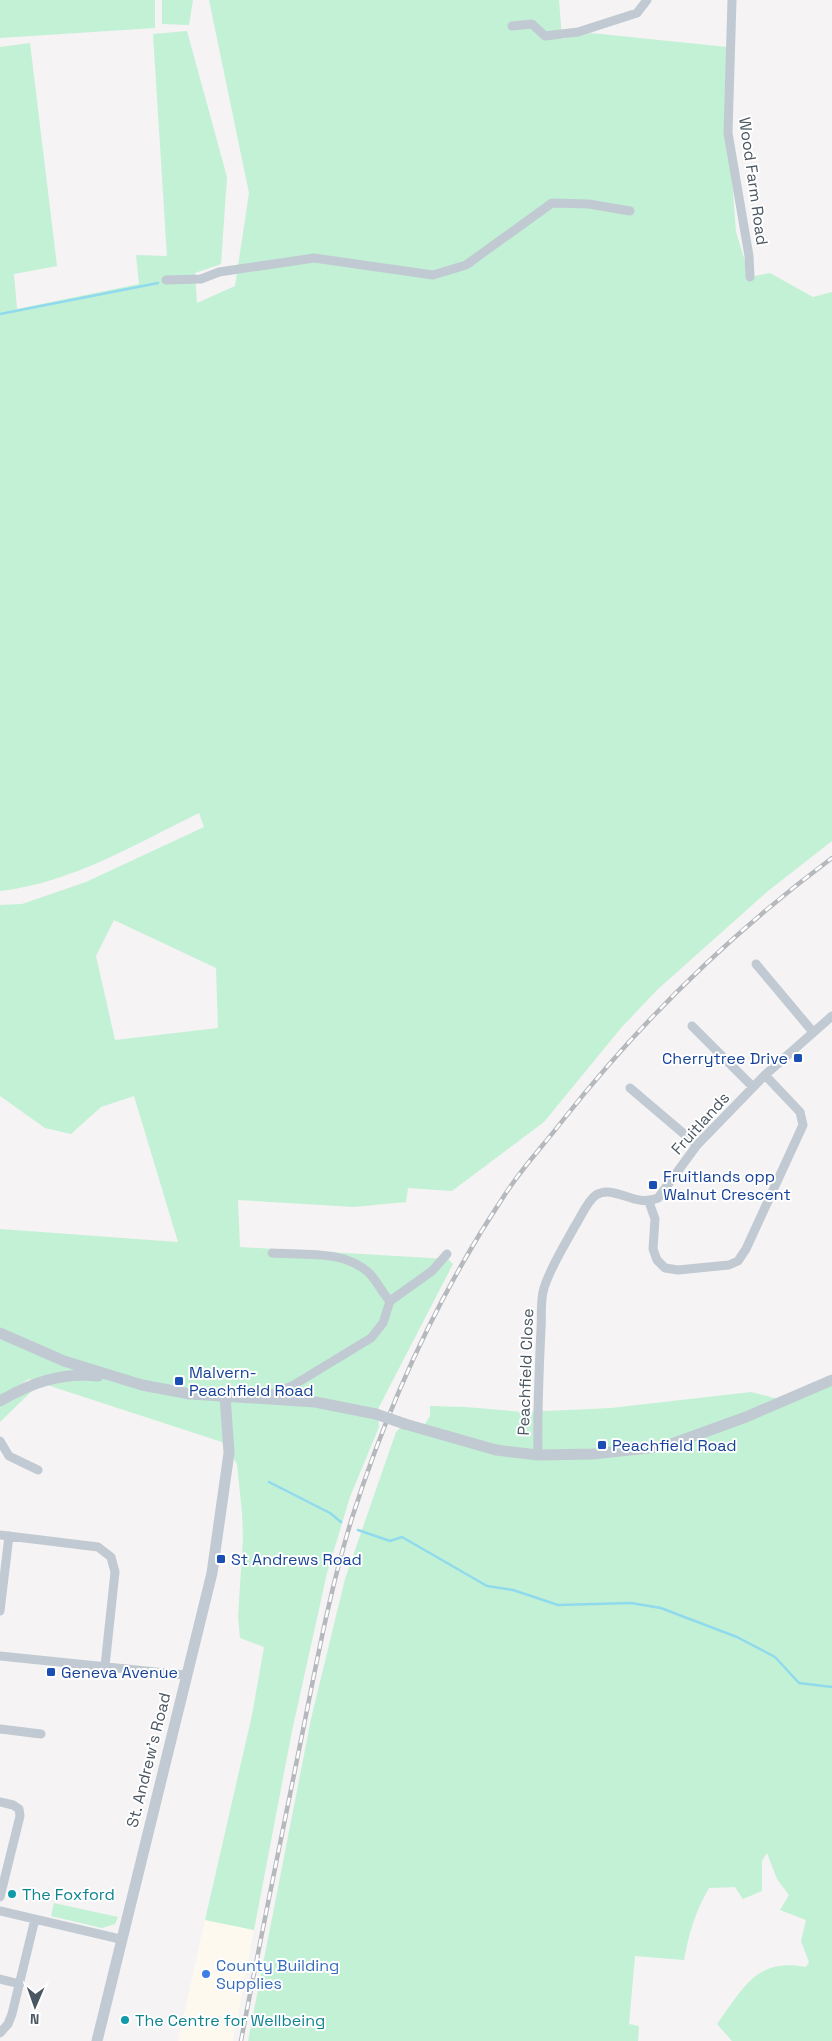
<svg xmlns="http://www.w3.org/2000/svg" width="832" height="2041" font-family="'Space Grotesk',sans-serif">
  <rect width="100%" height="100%" fill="#f5f3f3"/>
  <path fill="#fdf9ef" d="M205,1920L254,1930L233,2041H178Z"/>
  <path fill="#c3f1d5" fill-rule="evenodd" d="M0,0H155V28L0,38Z
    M162,0H193L189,25L162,24Z
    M209,0H559L562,39L591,33L727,47L731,165L736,232L750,277L770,273L813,297L832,292V841L768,891L657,990L621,1028L544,1122L452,1191L408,1188L406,1202L354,1207L238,1200L240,1247L448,1259L453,1264L378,1409L379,1427L350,1497L327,1573L292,1731L254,1930L205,1920L252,1715L264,1647L240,1638L238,1617L243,1538L242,1513L237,1464L222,1442L44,1384L29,1379L0,1396V1229L178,1242L134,1096L101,1107L71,1134L45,1128L0,1096V905L22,904L86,882L204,827L199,813C135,844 72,883 0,891V47L30,43L57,266L14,274L17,309L139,284L136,255L167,256L153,34L187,31L227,177L221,264L195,273L197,303L235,286L249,193ZM114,920L216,968L218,1028L115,1040L96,956Z
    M832,1380V2041H732L717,2024C743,1989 756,1957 806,1967L809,1962L801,1941L806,1920L780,1910L789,1895L777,1879L767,1853L762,1861V1891L743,1899L735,1887L709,1888C695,1912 689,1933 684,1960L635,1956L629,2024L639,2026L638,2041H248L311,1719L345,1579L396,1432L407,1421L425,1424L430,1416V1406L465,1407L524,1412L611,1408L751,1392L786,1401Z
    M36,1387L0,1422V1405Z
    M54,1903L118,1917L115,1924L102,1928L51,1916Z"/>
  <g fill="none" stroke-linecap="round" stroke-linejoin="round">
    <path stroke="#90daee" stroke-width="2.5" d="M0,314L158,283
      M269,1482L330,1513L341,1522
      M358,1530L390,1541L402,1537L487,1586L513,1590L558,1605L631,1603L661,1608L687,1618L737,1637L775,1657L799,1683L832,1687"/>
    <path stroke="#c1cad2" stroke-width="9" d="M732,0L728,133L749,256L750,277
      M512,26L532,24L545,36L578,32L637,13L647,0
      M166,280L201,279L219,272L314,258L433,275L466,265L552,203L589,204L630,211
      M756,964L813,1032
      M692,1026L753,1087
      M630,1088L697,1145
      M649,1202L655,1219L653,1249L657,1260L665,1268L678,1270L729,1265L738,1261L746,1249L803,1125L800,1112L765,1075
      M272,1253C304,1255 345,1250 369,1273C378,1282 382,1293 390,1301
      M264,1397L292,1386L371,1338L383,1323L390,1301L432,1271L447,1254
      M0,1441L9,1456L38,1470
      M538,1455C537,1413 539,1371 541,1329C542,1316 540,1300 544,1288C551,1266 564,1246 575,1226C581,1217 587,1201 596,1195C615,1184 634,1208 658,1198L697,1145L765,1075L832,1016
      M0,1535L98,1547L111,1557L115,1572L105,1666
      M0,1611L9,1536
      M0,1656L185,1675
      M0,1729L41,1734
      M0,1802L13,1805L19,1809L20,1816L0,1897
      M0,1911L120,1939
      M0,1979L20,1984
      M0,2033L8,2024L12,2014L35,1919"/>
    <path stroke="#c1cad2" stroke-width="11" d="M0,1333L64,1361L142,1385L190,1394L315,1402L376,1414
      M0,1401C31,1383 61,1372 98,1376
      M405,1424L496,1450L538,1455L593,1454L666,1446L746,1417L832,1380
      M97,2041L212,1573L229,1453L225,1396"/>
    <g stroke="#b5b8bd" stroke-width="4.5">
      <path id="rail" d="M241,2041C261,1935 283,1830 304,1725C318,1655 331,1586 352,1518C388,1405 438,1295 504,1196C521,1169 543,1146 563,1120C641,1021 730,934 832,858"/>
    </g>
    <use href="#rail" stroke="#fff" stroke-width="2.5" stroke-dasharray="8" stroke-linecap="butt"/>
    <path stroke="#c1cad2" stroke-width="11" d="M376,1414L405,1424"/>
  </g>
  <g fill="#1a4fb4" stroke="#fff" stroke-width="2">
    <rect x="793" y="1053" width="10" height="10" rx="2.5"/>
    <rect x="648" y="1180" width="10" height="10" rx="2.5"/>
    <rect x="174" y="1376" width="10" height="10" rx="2.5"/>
    <rect x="597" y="1440" width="10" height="10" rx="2.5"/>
    <rect x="216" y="1554" width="10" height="10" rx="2.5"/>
    <rect x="46" y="1667" width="10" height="10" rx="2.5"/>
  </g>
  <g fill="#0f9aa8" stroke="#fff" stroke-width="2">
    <circle cx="12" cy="1894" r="5"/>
    <circle cx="125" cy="2020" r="5"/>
  </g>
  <circle fill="#3f7fe0" stroke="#fff" stroke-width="2" cx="206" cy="1974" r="5"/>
  <g text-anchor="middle" stroke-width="4" stroke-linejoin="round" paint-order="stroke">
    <g font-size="16" fill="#4a5661" stroke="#fff">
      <text transform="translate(754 181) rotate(82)" y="6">Wood Farm Road</text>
      <text transform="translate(700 1123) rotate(-48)" y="6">Fruitlands</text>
      <text transform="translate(525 1372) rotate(-88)" y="6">Peachfield Close</text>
      <text transform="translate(148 1760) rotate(-76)" y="6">St. Andrew's Road</text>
    </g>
    <g font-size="16" fill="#164399" stroke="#fff" text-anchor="start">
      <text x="788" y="1064" text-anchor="end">Cherrytree Drive</text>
      <text x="663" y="1182">Fruitlands opp<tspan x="663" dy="18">Walnut Crescent</tspan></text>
      <text x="189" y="1378">Malvern-<tspan x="189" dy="18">Peachfield Road</tspan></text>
      <text x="612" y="1451">Peachfield Road</text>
      <text x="231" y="1565">St Andrews Road</text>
      <text x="61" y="1678">Geneva Avenue</text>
    </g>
    <g font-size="16" fill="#0d838f" stroke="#fff" text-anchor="start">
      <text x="22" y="1900">The Foxford</text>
      <text x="135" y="2026">The Centre for Wellbeing</text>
    </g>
    <g font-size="16" fill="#366cbe" stroke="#fff" text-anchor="start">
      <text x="216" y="1971">County Building<tspan x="216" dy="18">Supplies</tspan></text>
    </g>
  </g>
  <g transform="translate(35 2006) rotate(182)" stroke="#ffffff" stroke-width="4" paint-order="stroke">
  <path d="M0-4L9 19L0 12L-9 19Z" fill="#4a5661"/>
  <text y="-8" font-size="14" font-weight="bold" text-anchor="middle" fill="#4a5661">N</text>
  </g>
</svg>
